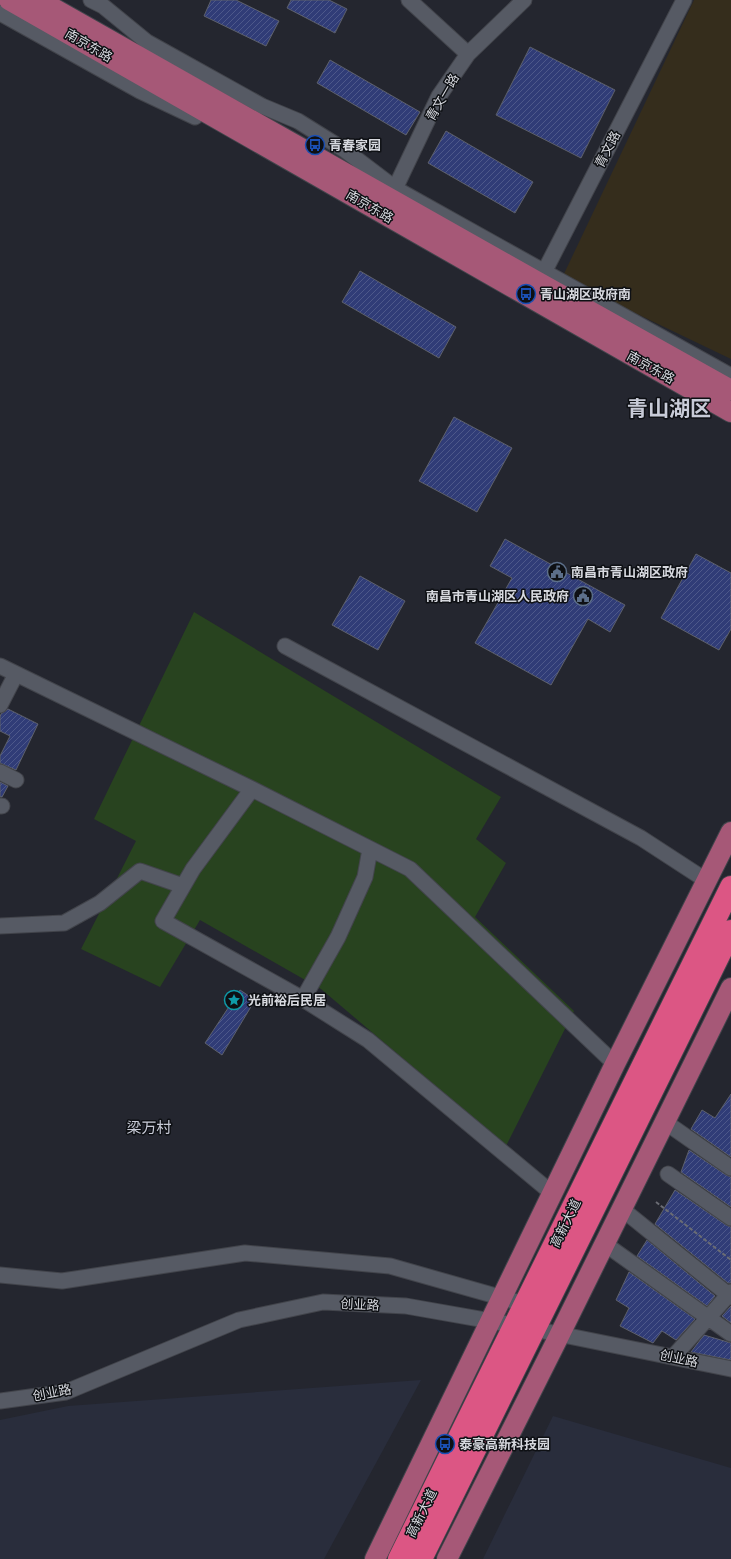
<svg xmlns="http://www.w3.org/2000/svg" width="731" height="1559" font-family="'Fira Sans Condensed','Noto Sans SC',sans-serif">
  <defs>
    <pattern id="building-hatch" width="6" height="6" patternUnits="userSpaceOnUse"><rect width="6" height="6" fill="#303c77"/><path d="M-1 1l2-2M0 6l6-6M5 7l2-2" fill="none" stroke="#4d588a"/></pattern>
  </defs>
  <rect width="100%" height="100%" fill="#24262f"/>
  <path fill="#352d1c" d="M694,0H731V359L562,278Z"/>
  <path fill="#292d3c" d="M421,1380L324,1559H0V1420L68,1406Z
    M553,1416L731,1468V1559H483Z"/>
  <path fill="#28431f" d="M194,612L501,797L476,839L506,863L475,917L574,1011L506,1146L321,989L200,920L160,987L81,949L136,841L94,819Z"/>
  <path fill="url(#building-hatch)" stroke="#5d606b" d="M211,0H236L279,21L266,46L204,16Z
    M291,0H329L347,9L335,33L287,8Z
    M530,47L615,90L581,158L496,115Z
    M330,60L420,112L406,135L317,83Z
    M446,131L533,182L515,213L428,163Z
    M360,271L456,327L439,358L342,302Z
    M454,417L512,448L477,512L419,481Z
    M505,539L625,605L610,632L588,619L551,685L475,643L512,578L490,566Z
    M696,554L731,573V629L719,650L661,618Z
    M360,576L405,601L378,650L332,625Z
    M8,709L38,724L16,770L0,763V756L10,736L0,731V717L1,714Z
    M0,782L8,786L2,797H0Z
    M240,990L255,1000L222,1055L205,1043Z
    M731,1094V1157L691,1129L702,1110L715,1118Z
    M689,1150L726,1175L731,1177V1207L681,1172Z
    M675,1190L726,1225L731,1227V1283H728L655,1224Z
    M647,1240L715,1296L707,1306L637,1256Z
    M629,1272L695,1319L676,1340L662,1331L653,1343L620,1326L629,1308L616,1300Z
    M731,1306V1323L722,1316Z
    M704,1335L731,1343V1360L691,1352Z"/>
  <g fill="none" stroke-linecap="round" stroke-linejoin="round">
    <g stroke="#42444b" stroke-width="17">
      <path id="minor" d="M91,0L103,6L147,42L262,106L298,121L346,151L396,189L731,376
        M0,13L140,91L195,117
        M468,54L524,0
        M391,197L439,96L468,54L409,0
        M540,280L684,0
        M285,646L641,838L707,881
        M0,666L252,789L410,869L615,1064
        M0,705L16,674
        M0,772L16,780
        M252,789L193,869L163,921L303,999L368,1040L553,1194
        M0,806H2
        M0,926L64,923L100,903L140,871L183,886
        M303,999L338,937L365,877L370,849
        M665,1122L731,1168
        M668,1174L731,1218
        M622,1209L731,1297
        M605,1244L731,1334
        M0,1275L62,1281L245,1253L390,1266L524,1304
        M673,1357L731,1292
        M0,1401L66,1392L239,1320L323,1302L406,1306L514,1325L731,1369"/>
    </g>
    <g stroke="#42444b" stroke-width="22">
      <path id="major" d="M9,0L731,412
        M39,0L538,282L731,390
        M375,1559L615,1064L731,832
        M447,1559L560,1334L731,988"/>
    </g>
    <g stroke="#42444b" stroke-width="24">
      <path id="highway" d="M399,1559L731,887
        M421,1559L731,931"/>
    </g>
    <path stroke="#6a6c74" stroke-width="2" stroke-dasharray="4 2" stroke-linecap="butt" d="M656,1202L731,1260"/>
    <use href="#minor" stroke="#565a64" stroke-width="15"/>
    <use href="#major" stroke="#a65877" stroke-width="20"/>
    <use href="#highway" stroke="#dc5684" stroke-width="22"/>
  </g>
  <defs>
    <g id="bus-ring" transform="scale(1)"><circle r="9.5" fill="#0e1014" stroke="#1a4fb4" stroke-width="1.5"/><path d="M-5-6H5V4H4V6H2V4H-2V6H-4V4H-5ZM-3.5-4V0h7V-4ZM-3.5 1.2v1.5H-2V1.2ZM2 1.2v1.5H3.5V1.2Z" fill="#1a4fb4"/></g>
    <g id="civic-ring" transform="scale(1)"><circle r="9.5" fill="#0e1014" stroke="#5c6f8a" stroke-width="1.5"/><path d="M-.6-6.5H3V-4.5H.6V-3L4-1V1h2V6H-6V1h2V-1L-.6-3ZM-1.2 2.5V6h2.4V2.5Z" fill="#5c6f8a"/></g>
    <g id="sight-ring" transform="scale(1)"><circle r="9.5" fill="#0e1014" stroke="#0f9aa8" stroke-width="1.5"/><path d="M0-6L1.8-2.2L6-1.7L2.9 1.2L3.7 5.4L0 3.3L-3.7 5.4L-2.9 1.2L-6-1.7L-1.8-2.2Z" fill="#0f9aa8"/></g>
  </defs>
  <g fill-rule="evenodd">
    <use href="#bus-ring" x="315" y="145"/>
    <use href="#bus-ring" x="526" y="294"/>
    <use href="#civic-ring" x="557" y="572"/>
    <use href="#civic-ring" x="583" y="596"/>
    <use href="#sight-ring" x="234" y="1000"/>
    <use href="#bus-ring" x="445" y="1444"/>
  </g>
  <g text-anchor="middle" stroke-width="3" stroke-linejoin="round" paint-order="stroke">
    <g font-size="13" fill="#d7d9df" stroke="#0e1014">
      <text transform="translate(89 45) rotate(30)" y="5">南京东路</text>
      <text transform="translate(442 97) rotate(-60)" y="5">青文一路</text>
      <text transform="translate(607 149) rotate(-63)" y="5">青文路</text>
      <text transform="translate(370 206) rotate(30)" y="5">南京东路</text>
      <text transform="translate(651 367) rotate(29)" y="5">南京东路</text>
      <text transform="translate(565 1223) rotate(-64)" y="5">高新大道</text>
      <text transform="translate(360 1304) rotate(3)" y="5">创业路</text>
      <text transform="translate(679 1358) rotate(12)" y="5">创业路</text>
      <text transform="translate(52 1392) rotate(-11)" y="5">创业路</text>
      <text transform="translate(421 1513) rotate(-64)" y="5">高新大道</text>
    </g>
    <g font-size="13" font-weight="bold" fill="#d7d9df" stroke="#0e1014" text-anchor="start">
      <text x="329" y="150">青春家园</text>
      <text x="540" y="299">青山湖区政府南</text>
      <text x="571" y="577">南昌市青山湖区政府</text>
      <text x="569" y="601" text-anchor="end">南昌市青山湖区人民政府</text>
      <text x="248" y="1005">光前裕后民居</text>
      <text x="459" y="1449">泰豪高新科技园</text>
    </g>
    <g font-size="15" fill="#c8cbd7" stroke="#0e1014">
      <text x="149" y="1133">梁万村</text>
    </g>
    <g font-size="21" font-weight="bold" fill="#c8cbd7" stroke="#0e1014">
      <text x="669" y="416">青山湖区</text>
    </g>
  </g>
</svg>
